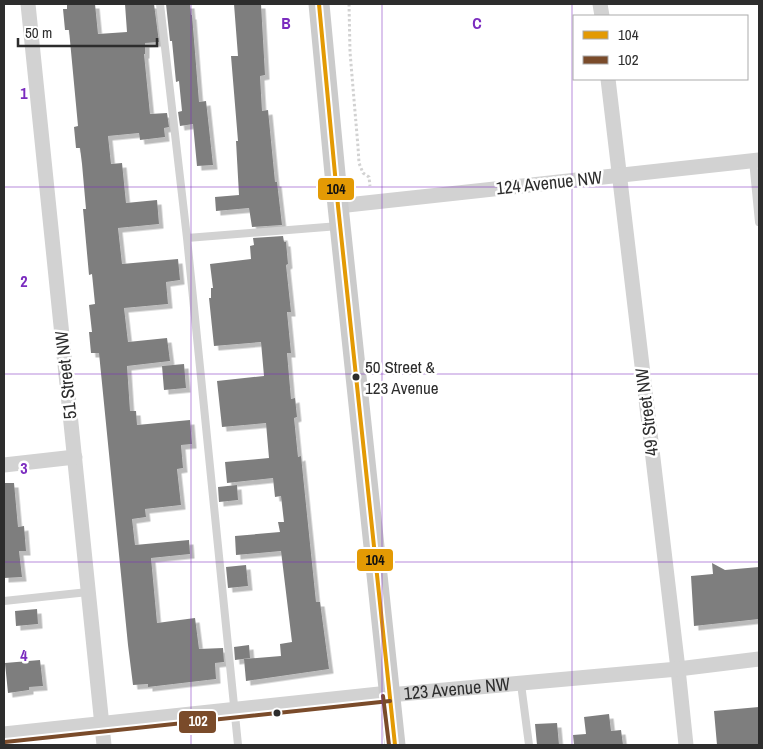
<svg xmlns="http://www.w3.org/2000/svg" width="763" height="749" font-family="'Archivo Narrow',sans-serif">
  <defs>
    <filter id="shadow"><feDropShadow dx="4.5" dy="4.5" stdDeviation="0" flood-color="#0004"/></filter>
  </defs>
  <rect width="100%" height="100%" fill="#fff"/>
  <path fill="#7e7e7e" filter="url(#shadow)" d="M67,4H95L98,34L127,32L125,4H154L159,42L145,43V54H144L150,114L167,113L169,127L164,128L165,137L140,140L139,133L108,136L111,164L122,163L126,203L157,200L159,224L118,228L122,264L178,259L180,280L166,282L168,304L124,308L128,342L167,338L170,361L127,366L130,411H136L137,425L190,420L192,444L181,445L183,468L177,469L181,505L145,509L146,517L132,519L135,545L189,540L190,554L151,558L157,623L195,618L199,649L223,648L224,662L215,663L216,679L148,687V684L133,685L128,645L99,353H91L89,332H92L89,305L95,304L92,274L89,275L83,209H86L82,164L80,148H76L74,127L78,126L69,30H65L63,9H67Z
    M166,4H190L191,15H192L199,102L206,101L213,165L197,166L193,124L180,126L178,112L182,111L179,81L176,82L172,41H170Z
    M234,4H261L265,75L260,76L262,111L268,110L275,182H277L282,225L252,227L249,208L216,211L215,197L239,195L236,141H238L231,56H238Z
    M283,236L284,242H286L288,264L286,265L291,312H287L291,353H287L291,399L295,398L297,417L294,418L298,457L301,456L316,602H320L329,669L246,681L244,659L281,656L280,644L292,642L281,551L236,555L235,536L280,532L278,522H284L281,496L275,497L273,478L227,483L225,462L269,458L266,423L222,427L217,381L264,376L261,342L214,346L209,298H211V288H213L210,264L251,259L250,246L254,245L253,238Z
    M184,364L186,388L164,390L162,366Z
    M4,483H14L18,527L24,526L26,551H19L22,577L4,578Z
    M237,485L238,500L219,502L218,487Z
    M712,563L725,570L759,567V619L694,626L691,576L713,574Z
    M246,565L248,586L228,588L226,567Z
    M37,609L38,624L16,626L15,611Z
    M249,645L250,658L235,660L234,647Z
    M40,660L43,686L29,687V690L8,693L5,663Z
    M759,707V745H717L714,711Z
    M609,714L611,731L621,730L623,745H574L573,735L586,734L584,717Z
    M557,723L559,745H537L535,724Z"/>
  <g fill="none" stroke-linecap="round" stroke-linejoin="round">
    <path stroke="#d2d2d2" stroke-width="3" stroke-dasharray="2.5 2.5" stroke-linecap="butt" d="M349,4L350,52L358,147L359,163L363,173L369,177L370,186"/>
    <path stroke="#d2d2d2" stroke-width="8" d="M160,4L187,238L238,745
      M753,160L759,222
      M187,238L339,226
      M4,601L88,592
      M521,684L529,745"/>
    <g stroke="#d2d2d2" stroke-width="15">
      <path d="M28,4L104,745"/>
      <path d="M600,4L602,16"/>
      <path d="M608,79L678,669L686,745"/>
      <path d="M338,206L759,160"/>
      <path d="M4,465L75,457"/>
      <path id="s1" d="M389,695L678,669L759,659"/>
    </g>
    <path stroke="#d2d2d2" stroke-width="19" d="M4,736L389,695"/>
    <path stroke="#cbcbcb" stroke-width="21" d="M319,4L338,206L395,745"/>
    <g stroke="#fff" stroke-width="8">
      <path id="bus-1" d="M319,4L338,206L395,745"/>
    </g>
    <g stroke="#fff" stroke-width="8">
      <path id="bus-2" d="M383,696L389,745
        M5,742L390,701"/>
    </g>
    <use href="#bus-1" stroke="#e39a04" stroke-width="4"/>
    <use href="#bus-2" stroke="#7a4b2a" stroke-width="4"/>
  </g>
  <path fill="none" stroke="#7b2cbf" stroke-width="1" stroke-opacity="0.55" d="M191,4V745M382,4V745M572,4V745M4,187H759M4,374H759M4,562H759"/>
  <g fill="#2d2d2d" stroke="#fff" stroke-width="2">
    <circle cx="356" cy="377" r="4.5"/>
    <circle cx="277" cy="713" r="4.5"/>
  </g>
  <g text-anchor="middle" stroke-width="5" stroke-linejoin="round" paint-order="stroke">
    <g font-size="17" fill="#2d2d2d" stroke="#fff" text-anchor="start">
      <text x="365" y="373">50 Street &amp;<tspan x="365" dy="21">123 Avenue</tspan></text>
    </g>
    <g font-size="18" fill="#2d2d2d" stroke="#fff">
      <text transform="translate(549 183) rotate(-6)" y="6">124 Avenue NW</text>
      <text transform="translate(66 375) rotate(-96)" y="6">51 Street NW</text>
      <text transform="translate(647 412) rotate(-97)" y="6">49 Street NW</text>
      <text dy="6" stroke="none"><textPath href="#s1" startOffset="68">123 Avenue NW</textPath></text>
    </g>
  </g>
  <g font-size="16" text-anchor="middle" font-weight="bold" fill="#7b2cbf" stroke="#fff" stroke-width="5" stroke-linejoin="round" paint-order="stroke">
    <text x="286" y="29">B</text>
    <text x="477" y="29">C</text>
    <text x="24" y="99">1</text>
    <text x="24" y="287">2</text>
    <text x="24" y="474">3</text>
    <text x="24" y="661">4</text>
  </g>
  <g stroke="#fff" stroke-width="2">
    <rect x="317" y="177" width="38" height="24" rx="5" fill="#e39a04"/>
    <rect x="356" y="548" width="38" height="24" rx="5" fill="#e39a04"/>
    <rect x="178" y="710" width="39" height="24" rx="5" fill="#7a4b2a"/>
  </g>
  <g font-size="14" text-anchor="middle" font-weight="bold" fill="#fff">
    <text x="198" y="726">102</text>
  </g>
  <g font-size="14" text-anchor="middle" font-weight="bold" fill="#111">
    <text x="336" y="194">104</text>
    <text x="375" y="565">104</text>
  </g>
  <rect width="763" height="749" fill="none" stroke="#2d2d2d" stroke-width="10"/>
  <rect x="573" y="15" width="175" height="65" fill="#ffffff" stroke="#ababab"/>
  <rect x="583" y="31" width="25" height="8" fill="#e39a04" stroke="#ababab"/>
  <text x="618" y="40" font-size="15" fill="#2d2d2d">104</text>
  <rect x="583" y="56" width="25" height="8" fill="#7a4b2a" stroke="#ababab"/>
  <text x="618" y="65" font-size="15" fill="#2d2d2d">102</text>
  <path d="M18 38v8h139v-8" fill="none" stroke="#2d2d2d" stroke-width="2.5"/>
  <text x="25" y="38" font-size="15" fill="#2d2d2d" stroke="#ffffff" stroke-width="4" paint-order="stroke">50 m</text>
</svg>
